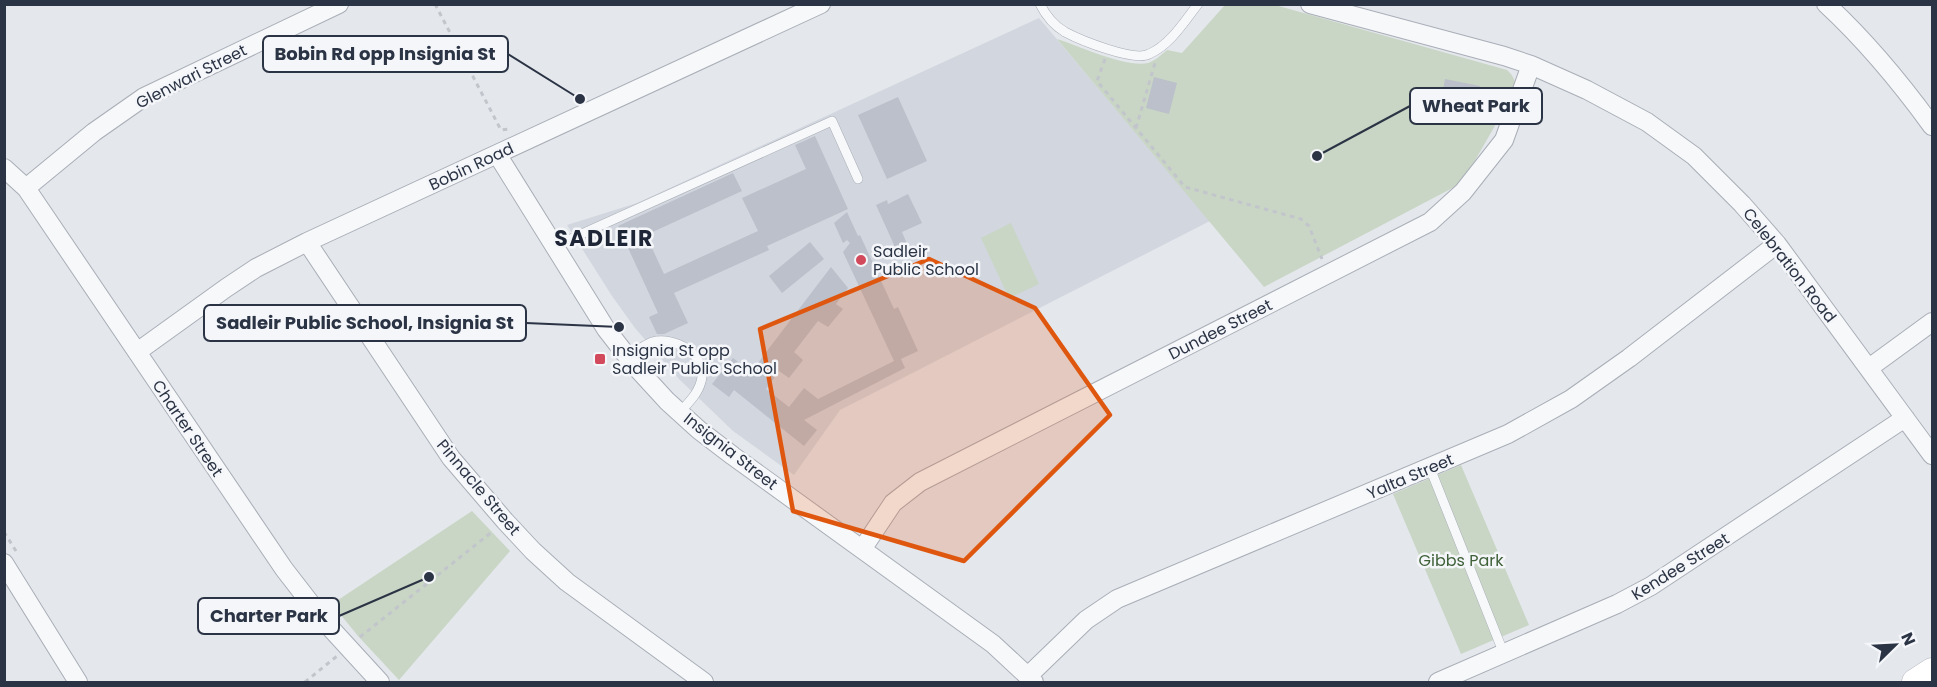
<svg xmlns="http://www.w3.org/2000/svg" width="1937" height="687" font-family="Poppins,sans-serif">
  <rect width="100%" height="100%" fill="#e4e7ec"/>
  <path fill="#d2d6de" d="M1039,18L1210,221L840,410L794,475L733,431L680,380L635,328L612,296L567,225L637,203Z"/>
  <path fill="#c9d6c5" d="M1225,5H1275L1507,70C1514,76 1516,82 1515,91L1462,183L1264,287L1057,39C1079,46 1126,68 1148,63C1155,61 1161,55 1167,50L1182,53Z
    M1011,223L1039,284L1009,298L981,238Z
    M1461,465L1529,625L1461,654L1393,494Z
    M472,511L510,551L399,680L358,636L332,604Z"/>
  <path fill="#bbc0ca" d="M1154,77L1177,83L1169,114L1146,108Z
    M1445,79L1480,86L1476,108L1441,101Z
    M898,97L927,161L887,179L858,115Z
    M815,136L848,209L767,246L769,250L674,293L688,323L664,334H657L649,317L658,313L618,226L733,173L742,191L646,235L664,274L758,231L742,198L806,169L795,145Z
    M908,194L922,223L902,232L910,251L899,256L876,205L887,200L888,204Z
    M847,212L858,236L860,235L894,309L898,307L918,351L901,359L905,368L804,420L817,430L804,446L734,390L729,397L712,384L733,358L751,372L831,267L848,288L836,304L843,309L828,327L818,321L794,352L803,360L789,378L779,371L766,389L789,407L804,388L818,399L894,361L843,252L850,243L847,240L843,243L834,223Z
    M810,242L824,259L782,293L769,276Z"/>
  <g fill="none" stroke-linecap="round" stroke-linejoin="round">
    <g stroke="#a9aeb7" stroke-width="10">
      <path id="lane" d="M1040,4C1046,16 1053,25 1065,32C1080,40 1134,62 1149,54C1170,45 1184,22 1198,4
        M555,246L832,121L858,179
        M628,357C635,352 644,345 652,342C674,336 704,353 702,377C700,392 689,402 680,412
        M1430,468L1504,654"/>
    </g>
    <g stroke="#a9aeb7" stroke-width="20">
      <path id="street" d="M1310,4L1504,56L1531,65L1587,90L1647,122L1694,156L1742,204L1777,244L1932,455
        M1826,4C1866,41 1900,82 1932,126
        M497,154L606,329L634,365L667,401L699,430L733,456L993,644L1034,682
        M4,168L26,188L284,569L325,622L380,682
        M26,188L94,132L144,97L339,4
        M307,242L451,458L505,521L533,551L567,582L704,682
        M137,352L226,288L256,268L307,242L821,4
        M1869,368L1932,322
        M863,548L893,503L920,482L1430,222L1463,192L1504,140L1531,65
        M4,563L78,682
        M1028,676L1086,620L1117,599L1508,434L1571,399L1629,358L1777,244
        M1438,682L1617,604L1651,586L1905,418"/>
    </g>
    <g stroke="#a9aeb7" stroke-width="27">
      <path id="secondary" d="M1915,682L1932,671"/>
    </g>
    <path stroke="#c2c5cb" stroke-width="3" stroke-dasharray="4.5 4.5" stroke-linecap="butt" d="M435,4L501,130L510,129
      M1105,59L1097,81L1185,187L1301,219L1309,226L1322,259
      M1136,128L1155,63
      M4,532L16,551
      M360,637L493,531
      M305,682L337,656"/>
    <use href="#lane" stroke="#f7f8fa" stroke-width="9"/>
    <use href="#street" stroke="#f7f8fa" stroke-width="18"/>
    <use href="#secondary" stroke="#fff" stroke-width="26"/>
  </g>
  <path fill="#df570f" fill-opacity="0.2" stroke="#df570f" stroke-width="4.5" stroke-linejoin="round" d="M929,259L1035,308L1110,415L964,561L793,511L760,329Z"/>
  <g fill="#d1495b" stroke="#f4f6f9" stroke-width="2">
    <circle cx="861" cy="260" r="6"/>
    <rect x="594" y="353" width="12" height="12" rx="3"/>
  </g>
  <g text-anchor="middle" stroke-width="5" stroke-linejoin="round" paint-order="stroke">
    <g font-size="16" fill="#2b3445" stroke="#f4f6f9">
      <text transform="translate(191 76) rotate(-27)" y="6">Glenwari Street</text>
      <text transform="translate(471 166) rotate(-25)" y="6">Bobin Road</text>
      <text transform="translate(1790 265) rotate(52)" y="6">Celebration Road</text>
      <text transform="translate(1220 329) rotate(-27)" y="6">Dundee Street</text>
      <text transform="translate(188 428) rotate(56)" y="6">Charter Street</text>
      <text transform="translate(731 451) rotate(38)" y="6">Insignia Street</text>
      <text transform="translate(1410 476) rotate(-23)" y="6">Yalta Street</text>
      <text transform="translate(479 487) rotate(50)" y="6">Pinnacle Street</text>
      <text transform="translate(1680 566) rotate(-32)" y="6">Kendee Street</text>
    </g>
    <g font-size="16" fill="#2b3445" stroke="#f4f6f9" text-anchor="start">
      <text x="873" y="257">Sadleir<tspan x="873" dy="18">Public School</tspan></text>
      <text x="612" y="356">Insignia St opp<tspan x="612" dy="18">Sadleir Public School</tspan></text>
    </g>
    <g font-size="16" fill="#3f6138" stroke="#f4f6f9">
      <text x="1461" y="566">Gibbs Park</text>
    </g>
    <g font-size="22" font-weight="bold" letter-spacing="1.5" fill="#1d2536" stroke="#f4f6f9">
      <text x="604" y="246">SADLEIR</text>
    </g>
  </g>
  <path fill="none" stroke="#2b3445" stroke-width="2" d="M580 99L508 54M1317 156L1410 106M619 327L526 323M429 577L339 616"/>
  <g fill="#2b3445" stroke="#f4f6f9" stroke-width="2">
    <circle cx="580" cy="99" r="6"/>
    <circle cx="1317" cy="156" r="6"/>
    <circle cx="619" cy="327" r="6"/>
    <circle cx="429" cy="577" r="6"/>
  </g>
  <g fill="#f4f6f9" stroke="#2b3445" stroke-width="2">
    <rect x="263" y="36" width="245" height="36" rx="6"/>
    <rect x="1410" y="88" width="132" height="36" rx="6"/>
    <rect x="204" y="305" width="322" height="36" rx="6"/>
    <rect x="198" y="598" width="141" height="36" rx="6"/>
  </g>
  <g font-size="18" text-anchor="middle" font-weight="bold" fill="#2b3445">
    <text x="385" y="60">Bobin Rd opp Insignia St</text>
    <text x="1476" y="112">Wheat Park</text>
    <text x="365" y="329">Sadleir Public School, Insignia St</text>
    <text x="269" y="622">Charter Park</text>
  </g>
  <rect width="1937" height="687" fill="none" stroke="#2b3445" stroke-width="12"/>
  <g transform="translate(1895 645) rotate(66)" stroke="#f4f6f9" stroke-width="4.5" paint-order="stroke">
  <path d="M0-4.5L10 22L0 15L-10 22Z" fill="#2b3445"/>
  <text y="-9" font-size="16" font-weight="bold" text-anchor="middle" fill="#2b3445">N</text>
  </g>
</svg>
